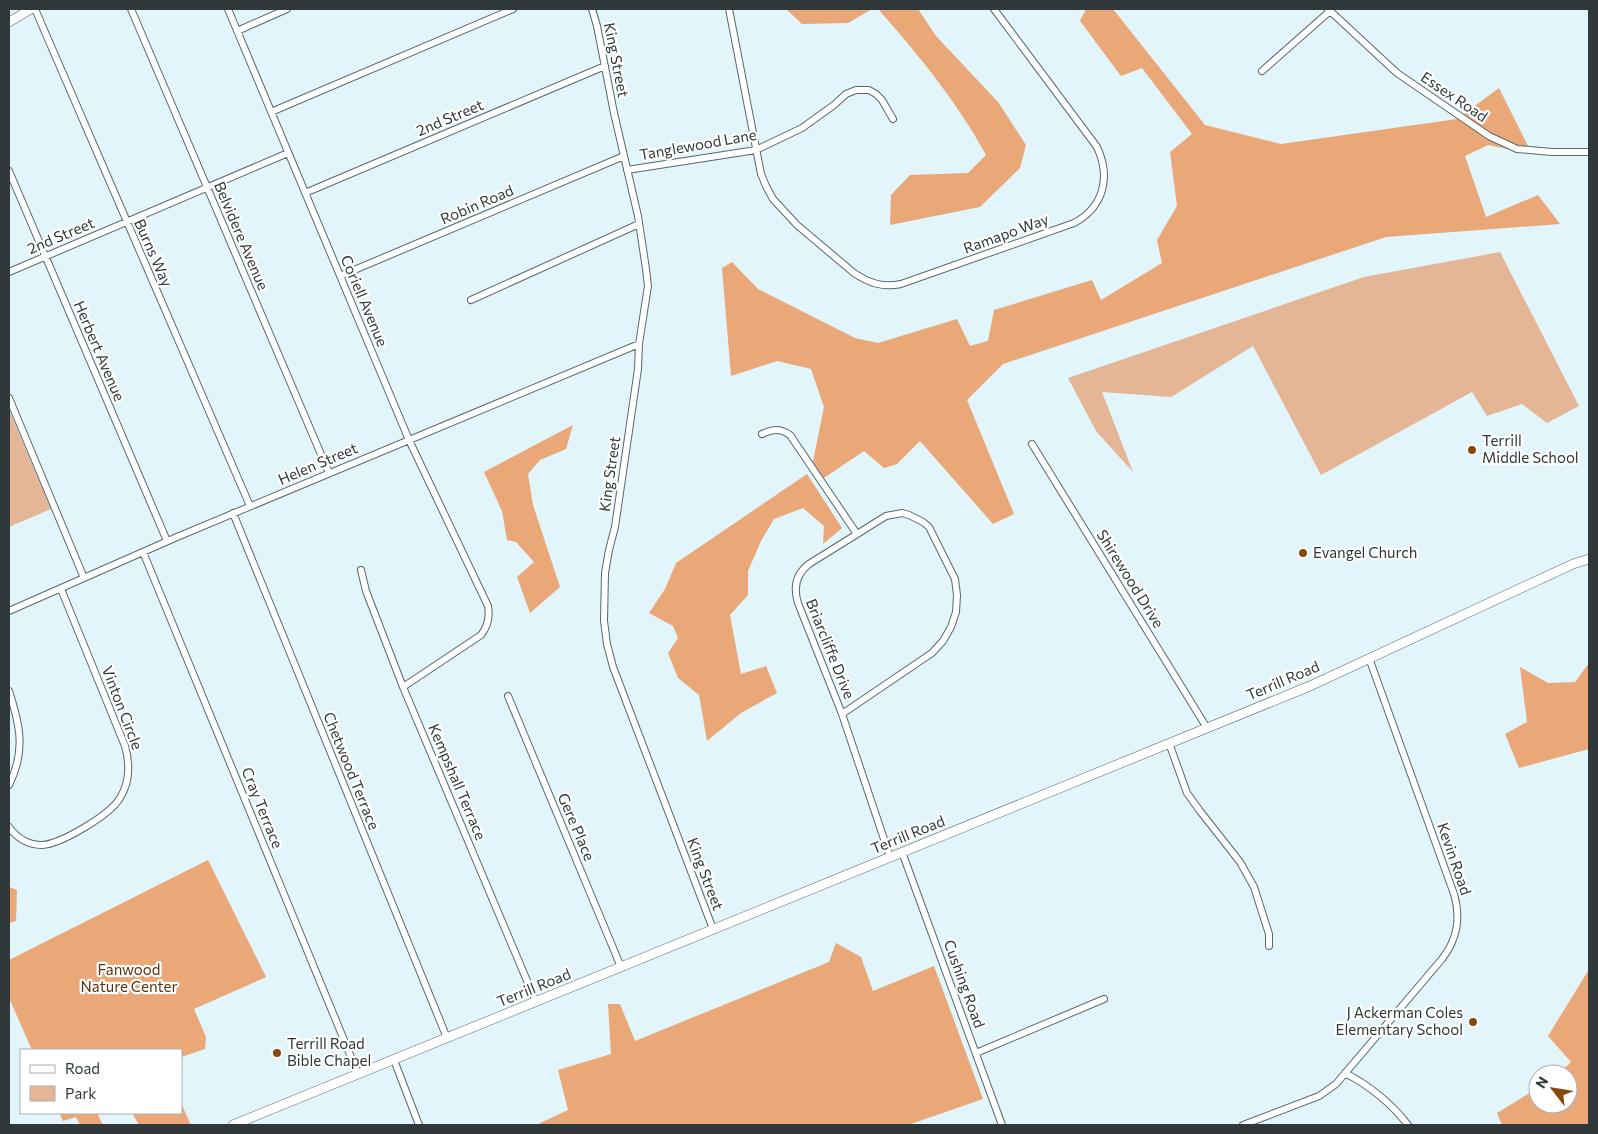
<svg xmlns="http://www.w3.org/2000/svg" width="1598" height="1134" font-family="Commissioner,sans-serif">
  <rect width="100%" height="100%" fill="#e1f5fb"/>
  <path fill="#e5b695" d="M1500,252L1579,406L1547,423L1522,404L1487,416L1472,392L1321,475L1253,346L1171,397L1102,392L1133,472L1096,431L1068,378L1364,277Z
    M9,410L51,509L9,527Z"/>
  <path fill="#eaa777" d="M786,9H872L848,23L802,24Z
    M878,9H918L936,36L998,102L1026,145L1020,168L980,207L890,225L891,195L910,175L968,173L986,155C958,103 917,53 878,9Z
    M1086,9H1113L1205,125L1281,144L1457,119L1499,88L1532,154L1488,145L1465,156L1486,217L1538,195L1560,224L1386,237L1003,364L967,400L1014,514L993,524L920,441L897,464L884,468L864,451L821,480L812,466L824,407L811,369L777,361L731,376L722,268L732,262L758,289L855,338L878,343L957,319L970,346L988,341L994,310L1092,280L1101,300L1162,263L1157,240L1177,206L1170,152L1192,134L1142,68L1121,76L1080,21Z
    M573,425L566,449L540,460L528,474L533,505L560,587L530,613L517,577L534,562L516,542L507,540L502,511L484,472Z
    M807,474L842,528L823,544L824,526L803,508L774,519L761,541L748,571V595L730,615L741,674L766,666L777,693L741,713L707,741L699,695L678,678L668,653L678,638L673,626L649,613L665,589L676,563Z
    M1589,663V749L1519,768L1505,734L1527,722L1520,667L1548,683L1575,682Z
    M208,860L266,977L194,1009L206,1037L205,1049L181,1057V1050H32L9,998V960Z
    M9,887L17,890L16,921L9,923Z
    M836,943L861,957L873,991L934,966L983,1099L908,1125H536L568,1110L558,1070L611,1054L608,1004H620L635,1041L829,962Z
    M1588,971L1589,1125H1502L1497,1113L1538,1088V1104H1568V1074H1558L1571,1062L1548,1036Z
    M181,1103L191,1125H139L132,1113H181Z
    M59,1113H97L103,1125H80L76,1117L63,1121Z"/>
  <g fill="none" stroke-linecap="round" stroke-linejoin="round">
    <g stroke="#57696e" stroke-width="8">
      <path id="street" d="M35,9L250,506
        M131,9L329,473
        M228,9L409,440L488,606C490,617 488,626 481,635L403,687
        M592,9L597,26L614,113L638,216L646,269L648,286L639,344L638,369L615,527L609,550L605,573L604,621L607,644L613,667L713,929
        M729,9L761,174L766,186L773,199L797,225L854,273C869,283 883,288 901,284L1074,223C1104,207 1111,177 1097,147L994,9
        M1328,9L1397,73L1489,136L1517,149L1552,152H1589
        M237,31L287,9
        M1262,71L1330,11
        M271,112L513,9
        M627,170L756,150L802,128L834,105L846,94L856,90H869L876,94L882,100L893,119
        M9,171L167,541
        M305,193L605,66
        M9,272L288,153
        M340,276L624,156
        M471,300L639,224
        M9,398L84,578
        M762,434C773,429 780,428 790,435L857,534
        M1032,444L1207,728
        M233,513L447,1038
        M143,552L358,1074
        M361,570L366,591L403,687L536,1002
        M9,611L177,537L639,344
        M9,691C20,725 26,751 9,785
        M508,696L621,967
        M842,714L932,653L943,641L951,627L956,612L957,595L955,579L929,527L923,522L909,515L902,513L886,516L809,564C796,574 793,587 798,603L842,714L890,857
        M1169,743L1187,793L1200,811L1240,862L1254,887L1269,934V946
        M9,827C17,838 28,845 42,845C61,844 110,815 120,798C130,782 130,764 125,746L61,589
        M902,852L1002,1125
        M976,1053L1104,999
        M394,1060L419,1125
        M1345,1073C1370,1086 1391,1103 1408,1125
        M1243,1125L1319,1096L1336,1084L1442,959C1457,940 1461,917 1454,894L1369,658"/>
    </g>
    <g stroke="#57696e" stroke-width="10">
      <path id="secondary" d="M9,22L31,9
        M233,1125L1310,686L1573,564L1589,559"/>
    </g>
    <use href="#street" stroke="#fff" stroke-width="6"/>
    <use href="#secondary" stroke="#fff" stroke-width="9"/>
  </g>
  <g fill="#87480d" stroke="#fff" stroke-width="2">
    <circle cx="1472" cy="450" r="5"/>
    <circle cx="1303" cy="553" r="5"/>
    <circle cx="1473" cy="1022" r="5"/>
    <circle cx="277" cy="1053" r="5"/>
  </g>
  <g text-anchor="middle" stroke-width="4.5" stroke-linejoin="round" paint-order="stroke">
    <g font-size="15" fill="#30383a" stroke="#fff">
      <text transform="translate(616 60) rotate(79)" y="5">King Street</text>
      <text transform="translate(1454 97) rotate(34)" y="5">Essex Road</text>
      <text transform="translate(450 118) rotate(-23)" y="5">2nd Street</text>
      <text transform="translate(698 145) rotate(-10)" y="5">Tanglewood Lane</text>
      <text transform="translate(477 205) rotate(-23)" y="5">Robin Road</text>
      <text transform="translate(1006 234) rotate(-20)" y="5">Ramapo Way</text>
      <text transform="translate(61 236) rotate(-23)" y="5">2nd Street</text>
      <text transform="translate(241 236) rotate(67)" y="5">Belvidere Avenue</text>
      <text transform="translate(153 253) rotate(66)" y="5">Burns Way</text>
      <text transform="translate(364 301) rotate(67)" y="5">Coriell Avenue</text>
      <text transform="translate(99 351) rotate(67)" y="5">Herbert Avenue</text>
      <text transform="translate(318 464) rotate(-23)" y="5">Helen Street</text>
      <text transform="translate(610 474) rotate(-82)" y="5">King Street</text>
      <text transform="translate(1130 579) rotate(58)" y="5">Shirewood Drive</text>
      <text transform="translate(830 649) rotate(68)" y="5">Briarcliffe Drive</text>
      <text transform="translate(1283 681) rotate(-23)" y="5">Terrill Road</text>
      <text transform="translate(122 708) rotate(69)" y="5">Vinton Circle</text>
      <text transform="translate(351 771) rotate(68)" y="5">Chetwood Terrace</text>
      <text transform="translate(457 782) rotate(67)" y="5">Kempshall Terrace</text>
      <text transform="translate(262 808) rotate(68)" y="5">Cray Terrace</text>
      <text transform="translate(576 827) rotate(67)" y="5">Gere Place</text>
      <text transform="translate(908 835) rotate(-22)" y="5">Terrill Road</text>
      <text transform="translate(1454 859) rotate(71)" y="5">Kevin Road</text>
      <text transform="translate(705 874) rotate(69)" y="5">King Street</text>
      <text transform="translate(964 984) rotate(70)" y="5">Cushing Road</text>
      <text transform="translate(534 988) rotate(-22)" y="5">Terrill Road</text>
    </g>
    <g font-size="15" fill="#30383a" stroke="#fff" text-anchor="start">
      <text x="1482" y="446">Terrill<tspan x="1482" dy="17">Middle School</tspan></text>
      <text x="1313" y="558">Evangel Church</text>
      <text x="1463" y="1018" text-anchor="end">J Ackerman Coles<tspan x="1463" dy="17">Elementary School</tspan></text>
      <text x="287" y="1049">Terrill Road<tspan x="287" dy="17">Bible Chapel</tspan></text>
    </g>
    <g font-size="15" fill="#5c310b" stroke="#fff">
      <text x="129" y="975">Fanwood<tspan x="129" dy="17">Nature Center</tspan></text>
    </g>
  </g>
  <rect width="1598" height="1134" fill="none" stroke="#30383a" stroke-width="20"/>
  <rect x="20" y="1049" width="162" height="65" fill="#ffffff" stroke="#acafb0"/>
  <rect x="30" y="1065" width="25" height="8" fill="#ffffff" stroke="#acafb0"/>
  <text x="65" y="1074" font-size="15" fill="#30383a">Road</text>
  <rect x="30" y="1086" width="25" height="15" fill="#e5b695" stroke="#acafb0"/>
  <text x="65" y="1099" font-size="15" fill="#30383a">Park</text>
  <g transform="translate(1553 1089) rotate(301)"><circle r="24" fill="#ffffff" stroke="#acafb0"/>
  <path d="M0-4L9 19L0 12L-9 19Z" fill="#87480d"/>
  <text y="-8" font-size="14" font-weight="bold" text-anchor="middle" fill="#30383a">N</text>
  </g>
</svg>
